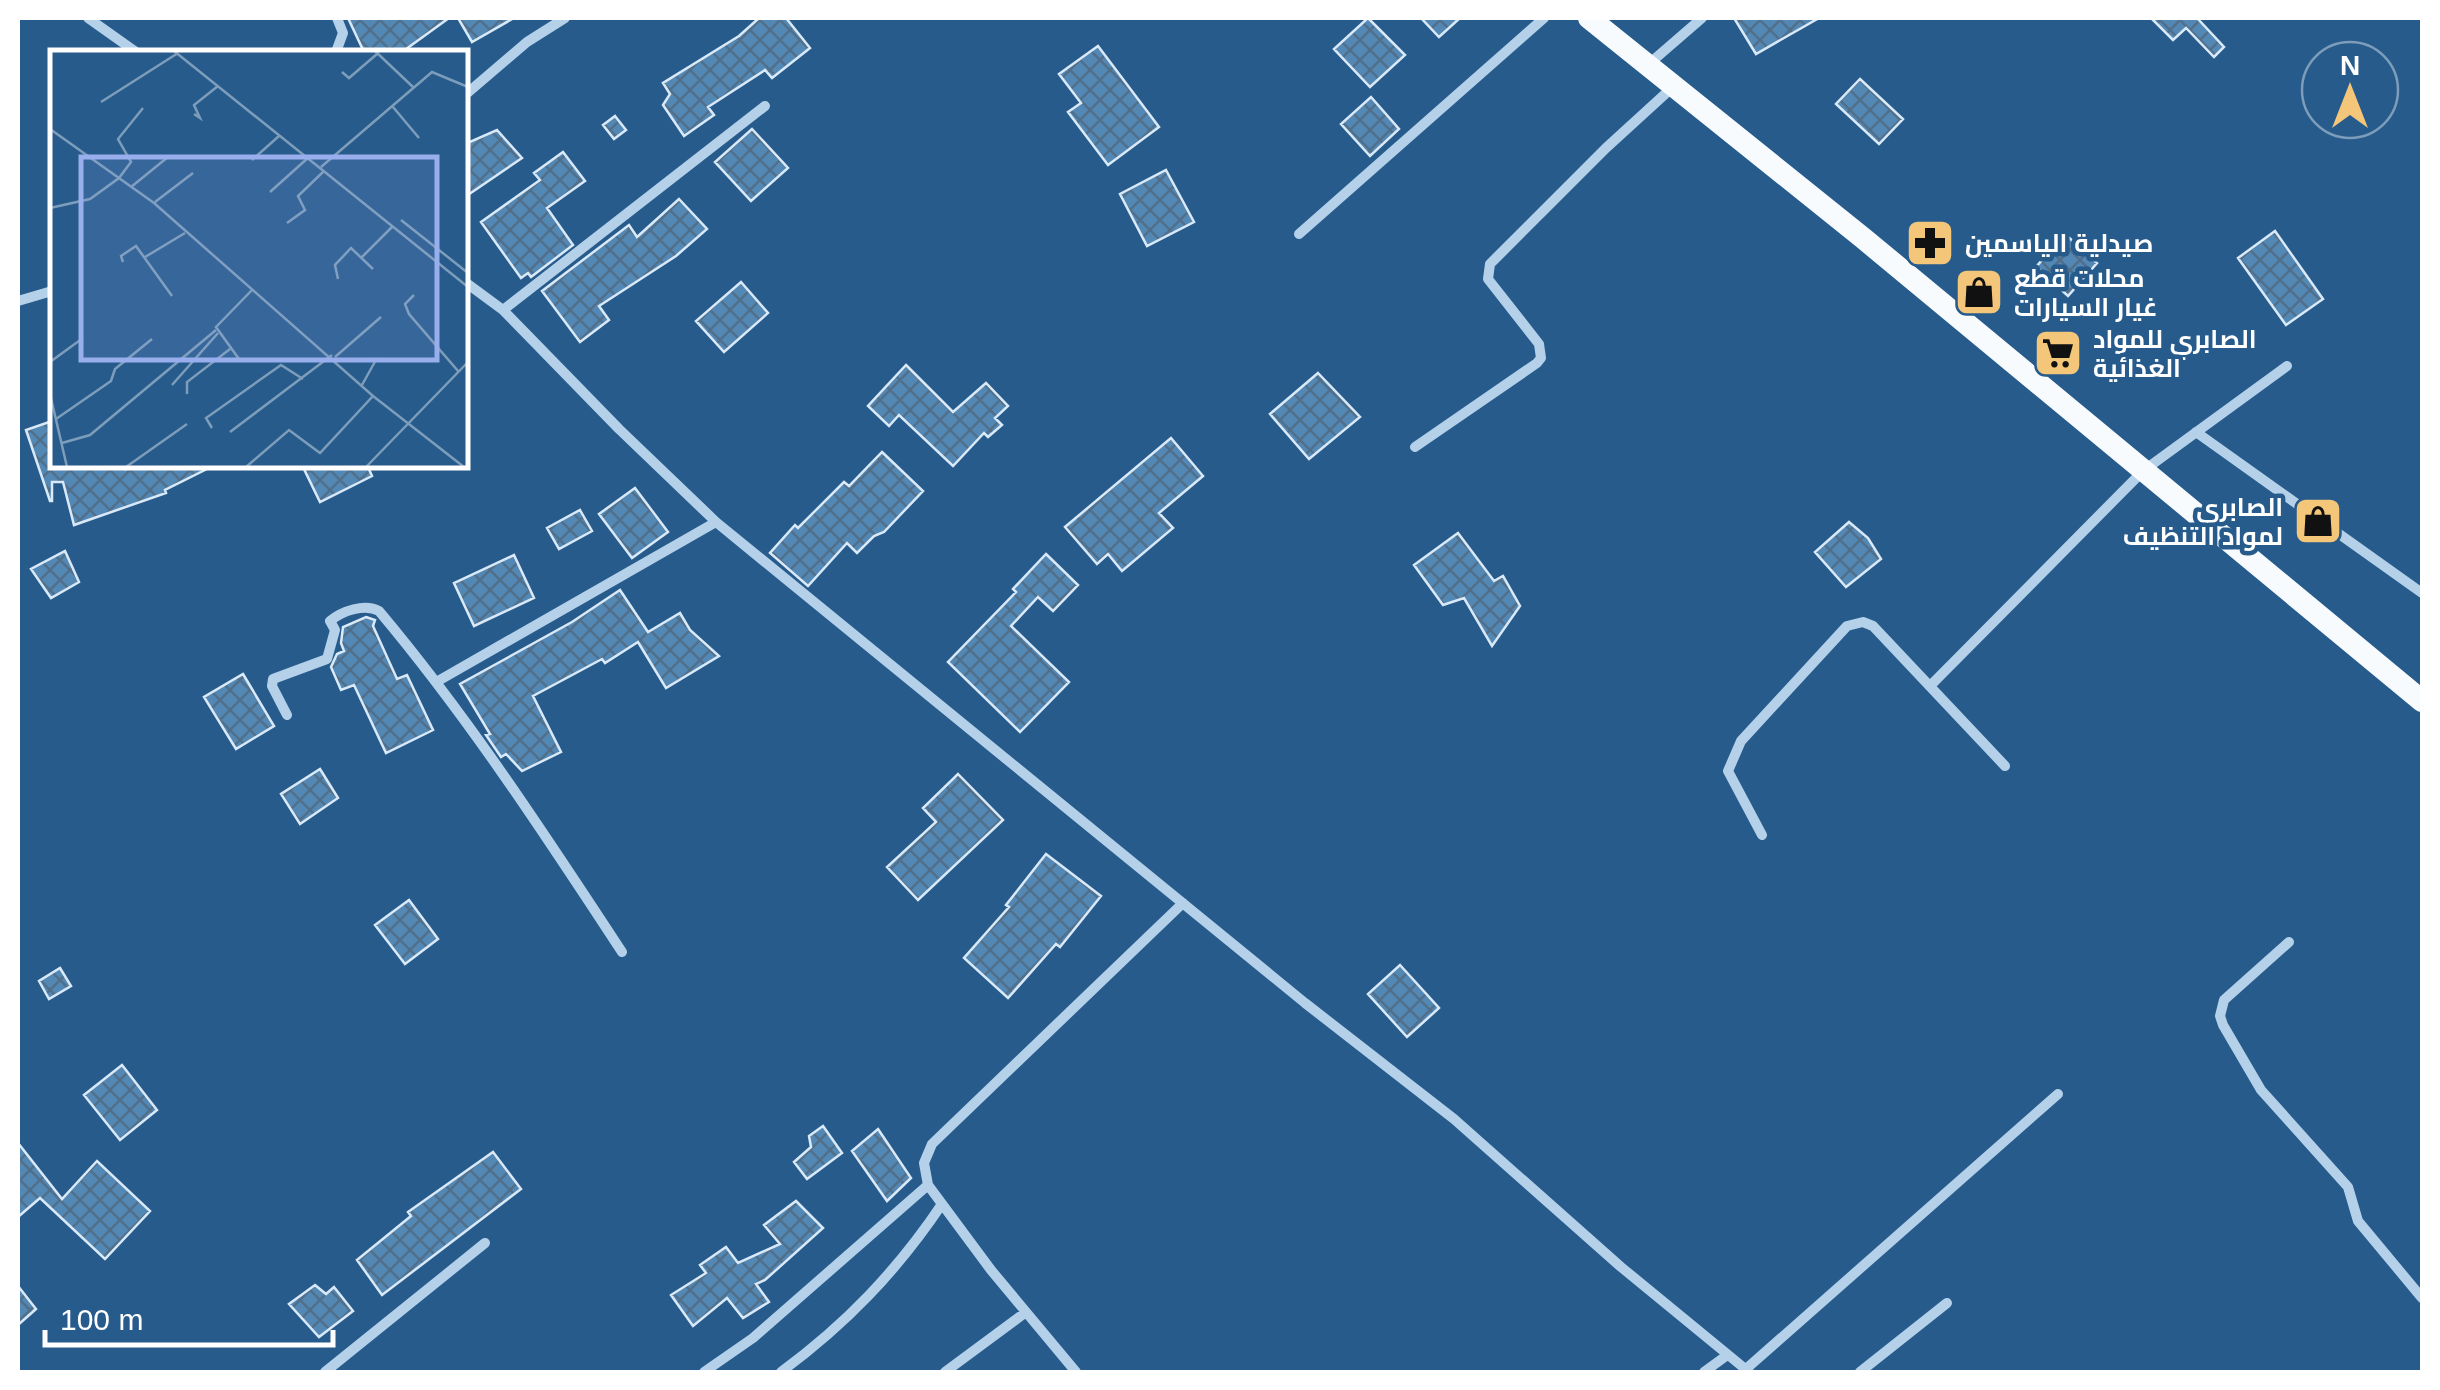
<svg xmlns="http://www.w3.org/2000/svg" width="2440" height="1390" font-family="Arial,Cairo,sans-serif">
  <defs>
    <pattern id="building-cross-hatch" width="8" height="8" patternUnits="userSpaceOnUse" patternTransform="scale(2.5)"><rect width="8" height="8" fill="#5387b4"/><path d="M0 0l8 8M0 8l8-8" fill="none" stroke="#506f8a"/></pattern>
  </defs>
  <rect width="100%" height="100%" fill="#265b8c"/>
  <path fill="url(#building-cross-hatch)" stroke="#d9e9f8" stroke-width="2.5" d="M348,18H449L402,52H364Z
    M458,18H514L472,42Z
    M759,18H786L810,48L772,78L765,70L708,107L714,115L684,136L663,105L670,94L663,83L739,36Z
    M1368,18L1405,55L1370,87L1334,49Z
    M1421,18H1460L1439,37Z
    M1734,18H1819L1756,54Z
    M2151,18H2197L2224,47L2214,57L2186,28L2173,40Z
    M1098,46L1159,127L1108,165L1068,112L1081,103L1059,74Z
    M1860,79L1903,119L1879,144L1836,104Z
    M1371,97L1399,129L1370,156L1341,124Z
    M615,116L626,130L614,139L603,125Z
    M752,129L788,168L751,201L715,162Z
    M497,130L522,158L465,197V144Z
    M563,152L585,181L547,208L573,245L531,277L528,273L521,278L481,222L540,180L534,173Z
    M1166,170L1194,222L1147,246L1120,194Z
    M679,199L707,229L676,256L599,306L609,320L580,342L542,291L629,225L637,237Z
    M2275,231L2323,299L2286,325L2238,258Z
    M2065,234L2097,263L2068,296L2036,267Z
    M741,282L768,313L724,352L696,321Z
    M906,365L953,412L986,383L1008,406L995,418L1002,425L988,437L984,433L953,466L899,415L889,426L868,406Z
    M1318,373L1360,417L1309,459L1270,414Z
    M52,421V465H124L125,469L147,465H215L165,490L166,493L74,525L63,482H52V501H50L26,430Z
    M1171,438L1203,476L1159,513L1173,528L1122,571L1108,554L1097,564L1065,527Z
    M882,452L923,491L884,532L874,536L857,553L847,543L808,586L770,553L795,525L798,528L844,482L849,486Z
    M302,465H367L372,476L320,502Z
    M635,488L668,532L632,558L599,514Z
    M580,510L592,531L559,549L547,528Z
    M1849,522L1868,538L1881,559L1846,587L1815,552Z
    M1458,533L1494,581L1503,576L1520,606L1492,646L1464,598L1443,605L1414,565Z
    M65,551L79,582L51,598L31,569Z
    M1046,554L1078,585L1053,611L1038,597L1011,626L1069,682L1020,732L948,662L1016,592L1013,589Z
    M514,555L534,598L474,626L454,583Z
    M620,590L648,632L680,613L690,630L719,656L666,688L638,642L605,663L602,659L533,696L561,752L522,771L506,754L501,757L486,735L490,734L460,684L572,622Z
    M366,617L375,620L373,626L397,679L407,675L433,730L386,753L354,685L341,690L331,667L337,654L344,651L341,643L343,627Z
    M243,674L274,726L236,749L204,697Z
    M320,769L338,798L300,824L281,794Z
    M958,774L1003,820L918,900L887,867L936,822L923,808Z
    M1046,854L1101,896L1060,947L1056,944L1008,998L964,958L1009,907L1006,905Z
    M409,900L438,939L405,964L375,925Z
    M1400,965L1439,1008L1407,1037L1368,994Z
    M60,968L71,986L49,999L39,981Z
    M122,1065L157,1110L120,1140L84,1095Z
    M823,1126L842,1153L807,1179L794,1162L811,1147L809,1136Z
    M878,1129L911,1178L887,1201L852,1151Z
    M18,1143L62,1199L97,1161L150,1211L105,1259L40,1198L18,1217Z
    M493,1152L521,1189L382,1295L357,1260L411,1216L408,1212Z
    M796,1201L823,1228L765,1280L756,1284L769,1302L743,1318L727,1298L693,1326L671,1295L706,1273L700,1265L726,1247L738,1263L780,1244L764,1225Z
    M315,1285L326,1294L334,1287L353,1311L319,1337L289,1304Z
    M18,1286L36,1309L18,1325Z"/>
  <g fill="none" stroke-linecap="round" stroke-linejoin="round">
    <path stroke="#b5d1ea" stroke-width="10" d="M88,18L136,52
      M336,52L343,33L337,18
      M1650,63L1702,18
      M465,95L527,42L565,18
      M1299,234L1544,18
      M465,282L503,310L619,429L716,522L1305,1003L1454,1119L1621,1267L1749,1372
      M18,301L52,291
      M503,310L765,106
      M2196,432L2422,593
      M1415,447L1537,363L1541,358L1539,344L1488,279L1490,264L1606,148L1675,85
      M438,681L716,522
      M1931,685L2143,471L2287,366
      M287,715L272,686L273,679L327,659L335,630L330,621C342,611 365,603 379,611C469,718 545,835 622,952
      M1762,835L1728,771L1741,741L1847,626L1863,622L1873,626L2005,766
      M2289,942L2224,1000L2220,1016L2223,1025L2261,1090L2348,1187L2358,1221L2422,1298
      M1746,1369L2058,1094
      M325,1372L485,1243
      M704,1372L753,1338L928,1185
      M781,1372C846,1324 897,1271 942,1204
      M945,1372L1026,1312
      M1076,1372L991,1270L928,1185L924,1163L932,1144L1183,903
      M1704,1372L1726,1356
      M1860,1372L1947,1303"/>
    <path stroke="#f8fbfe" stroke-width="22" d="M1589,18L1863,238L2422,701"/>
  </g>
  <defs>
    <g id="pharmacy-square" transform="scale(2.5)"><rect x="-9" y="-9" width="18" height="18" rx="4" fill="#f3c67a" stroke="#265b8c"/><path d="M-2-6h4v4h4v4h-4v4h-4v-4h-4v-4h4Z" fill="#111"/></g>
    <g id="shop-square" transform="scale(2.5)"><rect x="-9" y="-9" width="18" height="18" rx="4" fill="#f3c67a" stroke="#265b8c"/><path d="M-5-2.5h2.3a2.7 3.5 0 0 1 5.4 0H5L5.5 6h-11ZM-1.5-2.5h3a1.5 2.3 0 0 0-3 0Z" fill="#111"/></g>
    <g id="supermarket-square" transform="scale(2.5)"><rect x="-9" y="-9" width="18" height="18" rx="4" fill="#f3c67a" stroke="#265b8c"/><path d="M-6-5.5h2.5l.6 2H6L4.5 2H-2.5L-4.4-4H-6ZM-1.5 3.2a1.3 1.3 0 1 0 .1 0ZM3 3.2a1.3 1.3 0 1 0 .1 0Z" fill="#111"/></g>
  </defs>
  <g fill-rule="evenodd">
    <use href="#pharmacy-square" x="1930" y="243"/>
    <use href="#shop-square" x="1979" y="292"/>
    <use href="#supermarket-square" x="2058" y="353"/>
    <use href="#shop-square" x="2318" y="521"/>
  </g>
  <g text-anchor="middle" stroke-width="9" stroke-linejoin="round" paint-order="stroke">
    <g font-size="25" font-weight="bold" fill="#fff" stroke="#265b8c" text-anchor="start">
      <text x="1965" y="252">صيدلية الياسمين</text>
      <text x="2014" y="287">محلات قطع<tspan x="2014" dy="29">غيار السيارات</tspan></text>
      <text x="2093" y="348">الصابري للمواد<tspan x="2093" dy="29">الغذائية</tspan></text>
      <text x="2283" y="516" text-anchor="end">الصابري<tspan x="2283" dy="29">لمواد التنظيف</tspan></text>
    </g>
  </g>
  <g transform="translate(50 50)">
    <rect width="418" height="418" fill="#265b8c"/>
    <path fill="none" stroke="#7d9dba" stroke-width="2.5" d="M124,1L418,237M325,1L363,37M292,22L299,28L327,4M51,52L128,3M343,57L369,88M144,64L150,68L144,55L168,36M0,79L104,153L323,346L414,417M202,110L229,86M271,117L382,22L418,37M81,137L118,107M220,142L259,107M105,152L143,123M0,158L40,149L69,128L81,112L68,89L93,58M351,170L418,223M237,173L255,160L248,146L273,122M95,207L135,183M312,207L342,177M73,212L71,206L86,196L122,246M288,229L285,215L301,198L323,219M364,245L355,254L359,264L408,321M285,307L331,267M189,309L166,277L203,239M0,312L33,288M122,335L168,283M312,335L327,308M0,344L17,417M137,344V332L180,299M6,369L61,331L65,319L102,289M162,378L156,368L231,315L253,329M180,382L282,305M12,393L40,385L166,280M76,417L137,374M196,417L239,380L270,403L323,346M316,417L418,312"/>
    <path fill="#99afed" fill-opacity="0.15" stroke="#99afed" stroke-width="5" d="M31,107H387V310H31Z"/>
    <rect width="418" height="418" fill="none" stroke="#fff" stroke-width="5"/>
  </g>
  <rect width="2440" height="1390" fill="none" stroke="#ffffff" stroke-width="40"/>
  <g transform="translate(2350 90)"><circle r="48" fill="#265b8c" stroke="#7d9dba" stroke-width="2.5"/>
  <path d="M0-8L18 38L0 25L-18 38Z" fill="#f3c67a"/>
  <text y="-15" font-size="28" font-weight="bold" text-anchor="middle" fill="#ffffff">N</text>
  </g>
  <path d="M45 1330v15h288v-15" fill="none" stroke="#ffffff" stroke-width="5"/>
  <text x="60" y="1330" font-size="30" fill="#ffffff" stroke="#265b8c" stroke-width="8" paint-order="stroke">100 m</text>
</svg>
